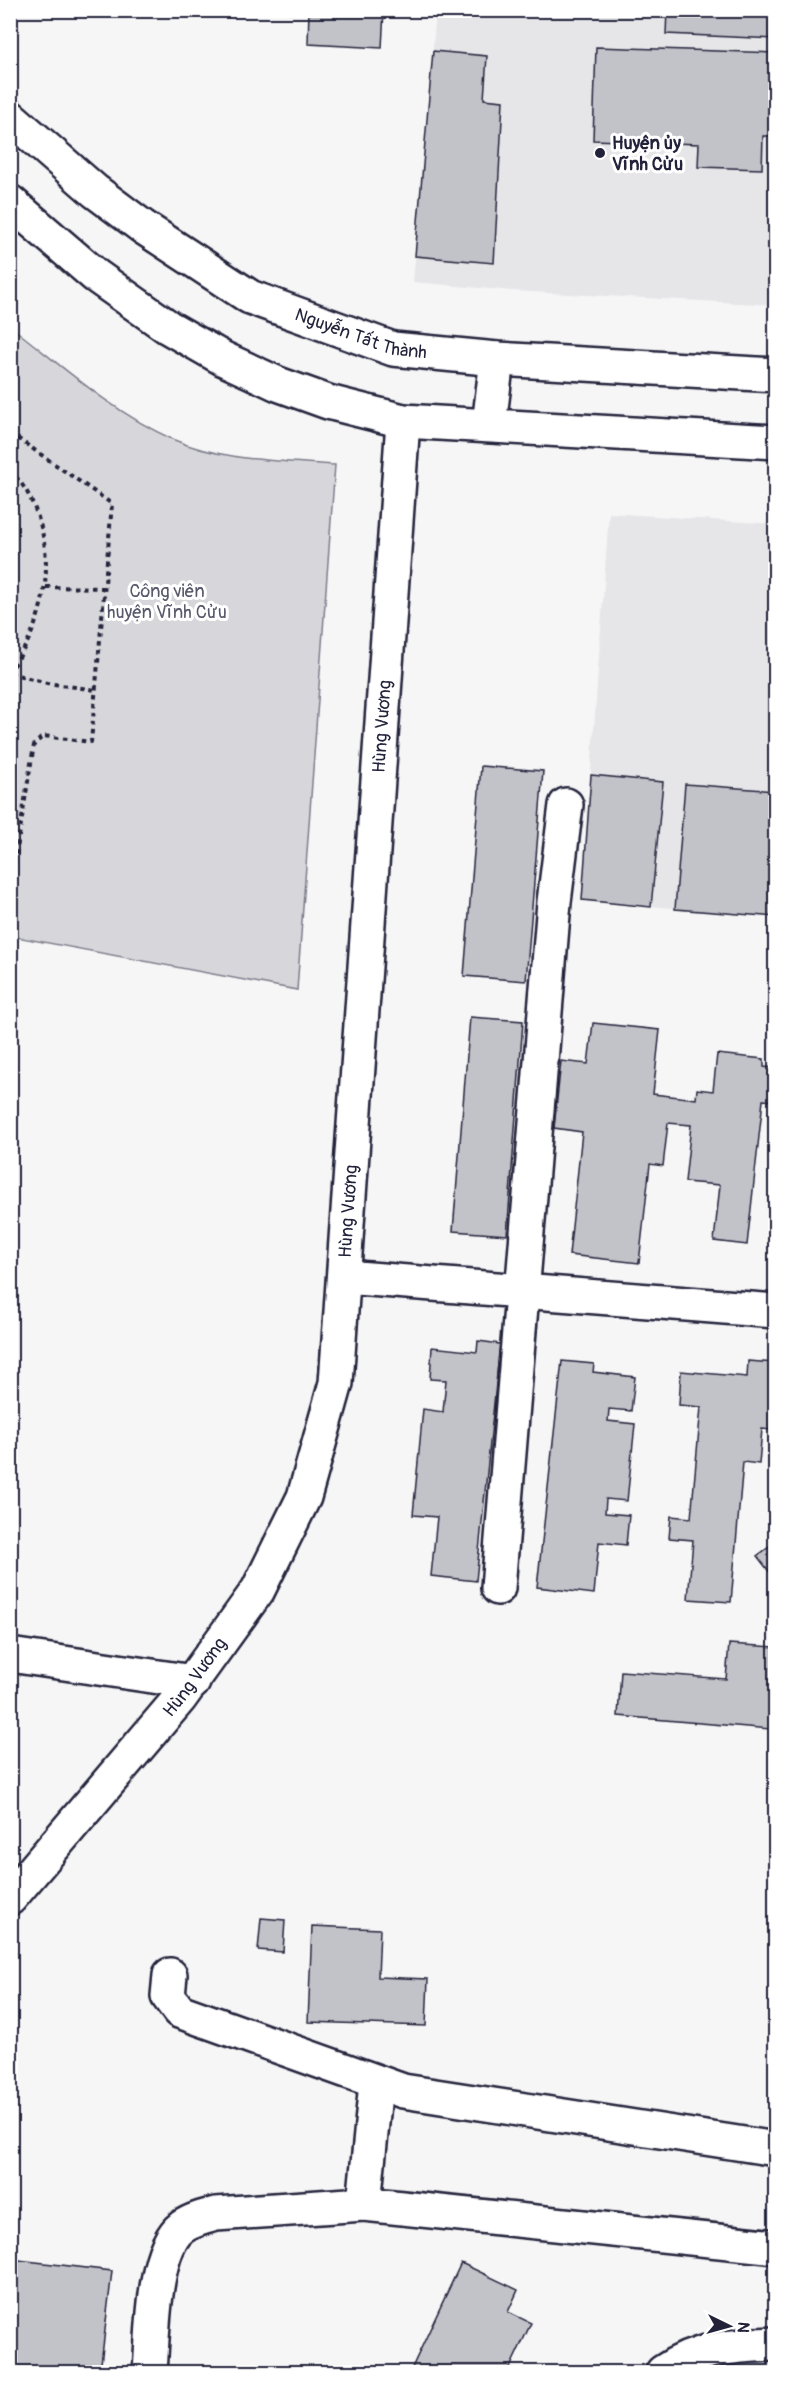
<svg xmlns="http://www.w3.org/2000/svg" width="786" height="2383" font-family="Pangolin,sans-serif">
  <rect width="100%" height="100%" fill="#f6f6f7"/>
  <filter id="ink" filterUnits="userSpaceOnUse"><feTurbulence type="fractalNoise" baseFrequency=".0167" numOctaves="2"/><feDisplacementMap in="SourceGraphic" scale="12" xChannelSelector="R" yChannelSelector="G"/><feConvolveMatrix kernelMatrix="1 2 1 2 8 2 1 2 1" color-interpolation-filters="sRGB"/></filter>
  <g filter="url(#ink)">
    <path fill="#e6e6e9" d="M436,11H775V305L512,291L413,282Z
      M609,513L775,524V917L582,900Z"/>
    <path fill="#d7d7db" stroke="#7c7c8b" stroke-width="1.5" d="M10,326C62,366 112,412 172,439C221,461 282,461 335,465L297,990L11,936Z"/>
    <path fill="#c2c2c9" stroke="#22223b" stroke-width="1.5" d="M309,10H384L382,48L308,44Z
      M667,10H776V39L666,34Z
      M596,47L776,53V136H763L762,169L698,167L699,144L593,140Z
      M433,51L487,56L484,99L503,101L494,263L415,256Z
      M481,766L543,771L526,981L464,976Z
      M591,775L663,782L651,907L582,900Z
      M685,784L776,791V917L675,909Z
      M470,1017L523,1021L507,1235L453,1231Z
      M593,1023L660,1030L653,1094L696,1099L697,1089L713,1091L717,1054L764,1059V1067L776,1068V1101L763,1100L747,1245L714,1241L720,1185L685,1182L691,1125L668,1123L663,1166L650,1164L639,1263L569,1255L582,1132L554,1128L561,1061L588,1064Z
      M478,1341L500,1344L476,1581L431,1576L437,1517L413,1515L423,1409L443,1412L446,1380L430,1379L432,1347L477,1352Z
      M562,1361L594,1364L593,1372L635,1377L631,1411L609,1409L608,1421L635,1424L627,1501L606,1499L605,1513L629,1515L626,1545L599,1542L594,1594L537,1587Z
      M748,1361L776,1363V1390L772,1430L762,1429L759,1464L743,1462L731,1602L688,1599L693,1540L669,1538L671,1516L691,1518L701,1407L679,1405L681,1371L747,1377Z
      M776,1542V1580L757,1556Z
      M729,1644L776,1647L771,1729L618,1716L621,1671L726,1679Z
      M261,1918L285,1920L283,1952L258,1950Z
      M312,1926L380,1929L378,1977L428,1979L426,2026L308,2022Z
      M10,2259L112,2271L100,2372H10Z
      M461,2263L518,2290L508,2312L531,2323L508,2372H410Z"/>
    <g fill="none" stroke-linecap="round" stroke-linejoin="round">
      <g stroke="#22223b" stroke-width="38">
        <g id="minor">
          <path d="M344,1277L776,1311"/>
          <path d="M498,1588L554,902L566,805"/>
          <path d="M10,1655L193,1682"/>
          <path id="s1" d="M10,1898L180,1698L258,1590L304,1497L336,1383L403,421"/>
          <path d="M170,1975L168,1996L179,2011L403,2091L776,2149"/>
          <path d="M364,2204L376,2083"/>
          <path d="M150,2372C153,2336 152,2250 182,2227C192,2220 204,2217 216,2214L364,2204L776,2247"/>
          <path d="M663,2372C697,2348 735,2345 776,2344"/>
        </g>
      </g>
      <g stroke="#22223b" stroke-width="38">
        <g id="major">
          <path id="s2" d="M10,117L95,191L143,227L250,297L393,349L497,359L776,375"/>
          <path d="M10,202L96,276L168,327L224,359L278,384L328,402L403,421L776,442"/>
          <path d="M489,425L497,359"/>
        </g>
      </g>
      <path stroke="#22223b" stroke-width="4" stroke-dasharray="4.5 4.5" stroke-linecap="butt" d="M10,433L112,504L91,742L43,736L34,745L10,891
        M10,470C17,478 25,487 29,496C59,555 47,619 10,671
        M46,587L105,588
        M10,673L47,683L96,690"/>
      <use href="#minor" stroke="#fff" stroke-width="33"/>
      <use href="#major" stroke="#fff" stroke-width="33"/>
    </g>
  </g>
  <circle fill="#22223b" stroke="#fff" stroke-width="2" cx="600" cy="153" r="6"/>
  <g text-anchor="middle" stroke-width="6" stroke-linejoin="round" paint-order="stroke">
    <g font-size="18" font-weight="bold" fill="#22223b" stroke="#fff" text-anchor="start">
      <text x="612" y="149">Huyện ủy<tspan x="612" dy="21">Vĩnh Cửu</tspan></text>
    </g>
    <g font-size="18" fill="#22223b" stroke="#fff">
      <text dy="6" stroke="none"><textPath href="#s2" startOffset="418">Nguyễn Tất Thành</textPath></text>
      <text dy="6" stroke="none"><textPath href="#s1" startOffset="1276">Hùng Vương</textPath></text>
      <text dy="6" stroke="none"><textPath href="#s1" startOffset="790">Hùng Vương</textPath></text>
      <text dy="6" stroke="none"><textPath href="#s1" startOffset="288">Hùng Vương</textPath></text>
    </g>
    <g font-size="18" fill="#58586b" stroke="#fff">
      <text x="167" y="597">Công viên<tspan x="167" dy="21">huyện Vĩnh Cửu</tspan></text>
    </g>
  </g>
  <rect width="786" height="2383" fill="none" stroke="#fff" stroke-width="36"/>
  <rect x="18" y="18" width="750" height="2347" fill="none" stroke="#22223b" stroke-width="2" filter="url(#ink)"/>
  <g transform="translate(729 2326) rotate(95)" stroke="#ffffff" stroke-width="4.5" paint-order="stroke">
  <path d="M0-4.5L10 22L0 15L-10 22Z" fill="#22223b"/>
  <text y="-9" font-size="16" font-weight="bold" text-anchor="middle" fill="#22223b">N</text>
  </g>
</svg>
